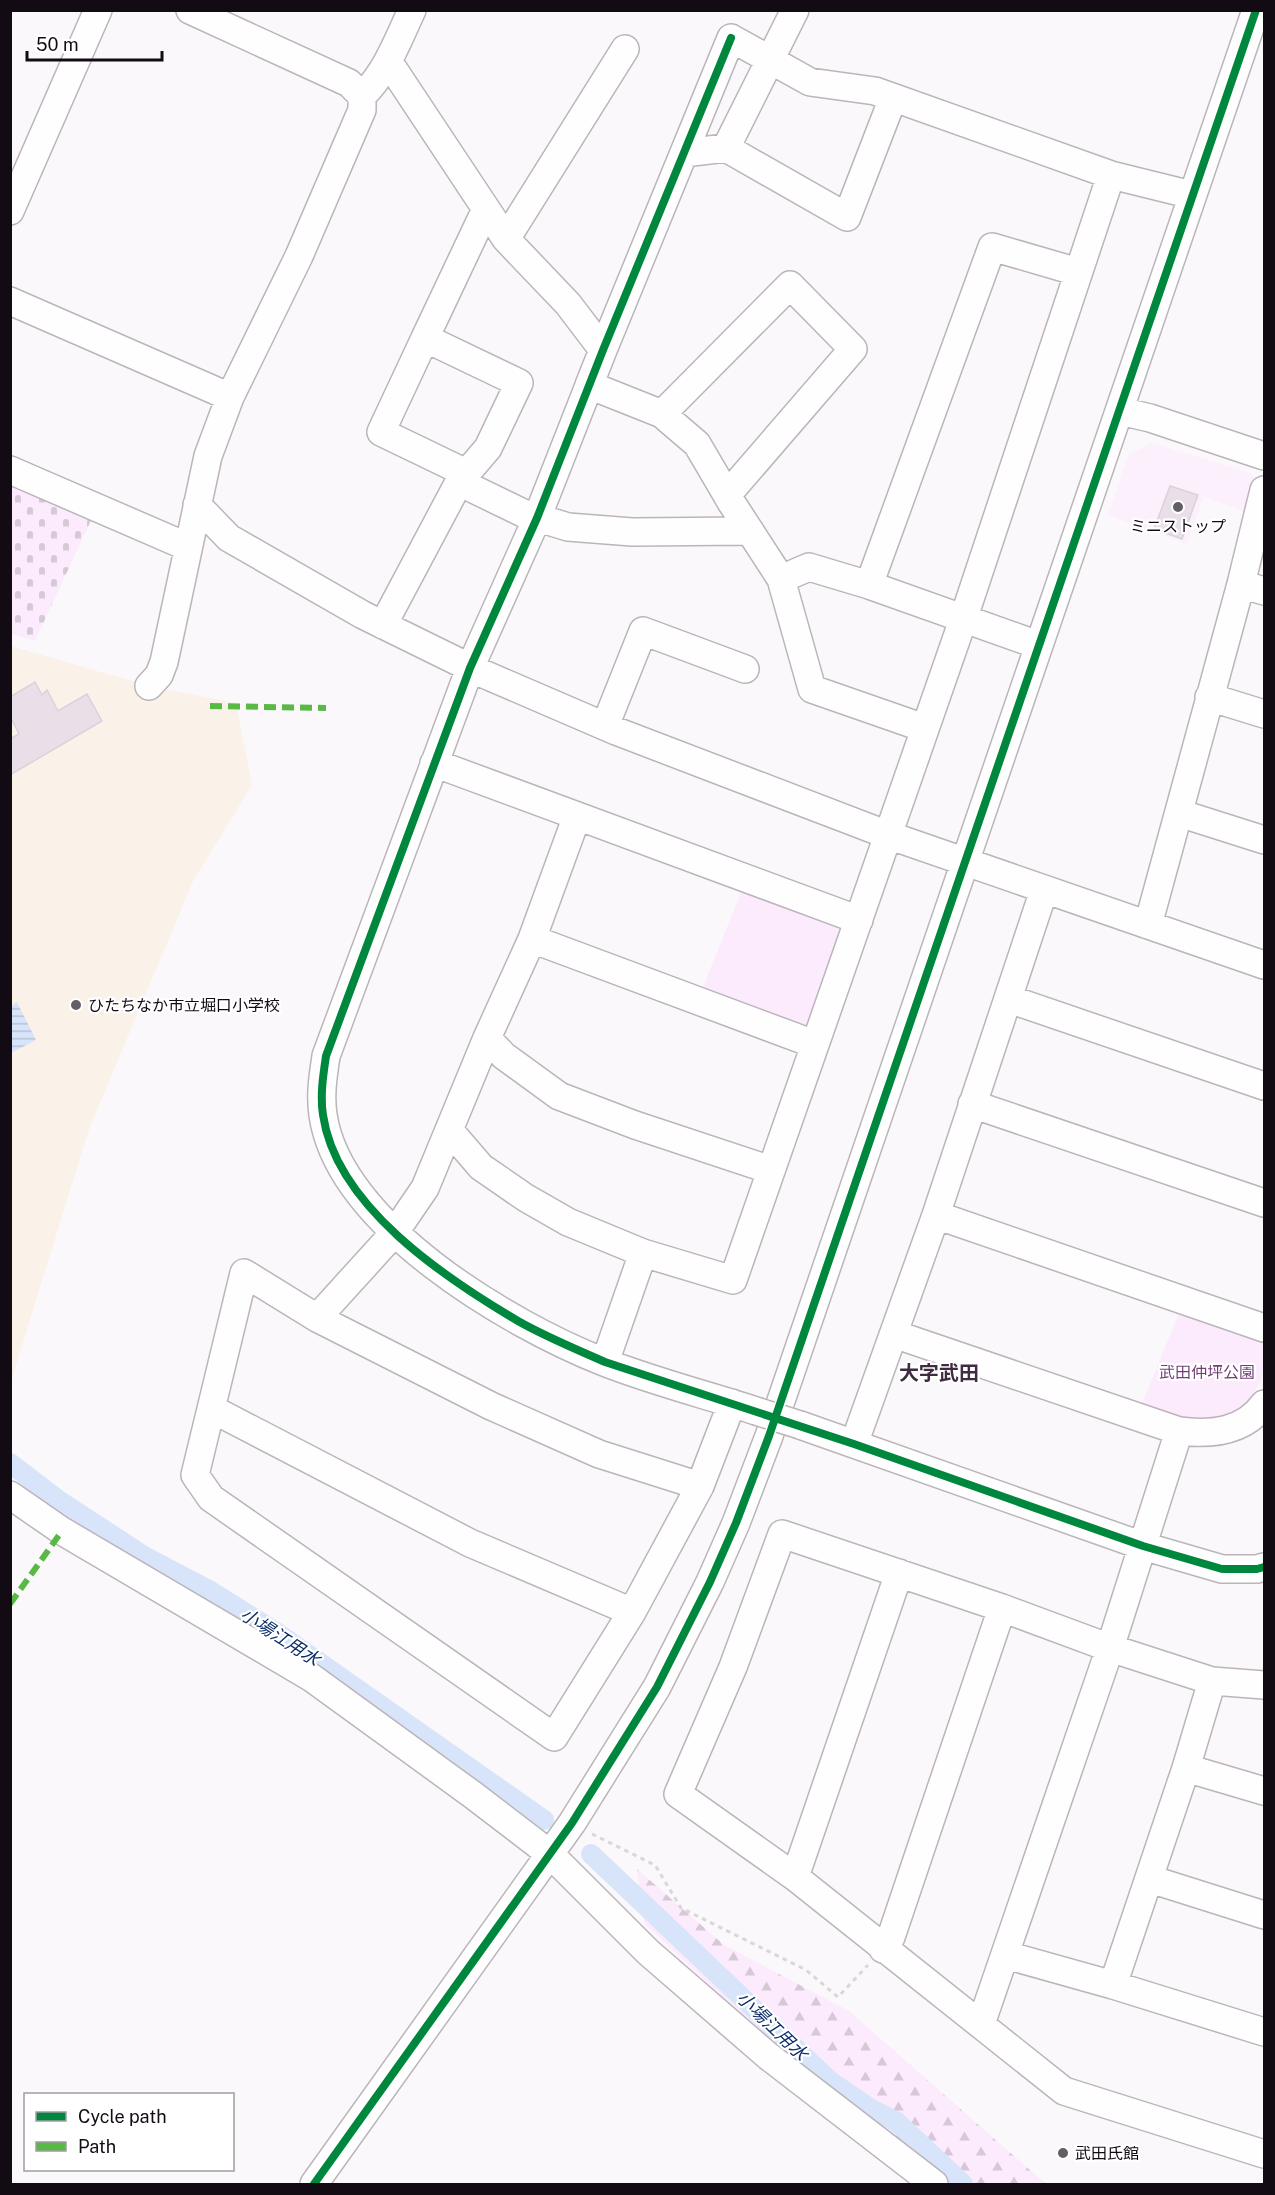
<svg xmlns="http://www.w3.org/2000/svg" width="1275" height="2195" font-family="'Public Sans','Noto Sans JP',sans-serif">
  <defs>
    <pattern id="forest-firs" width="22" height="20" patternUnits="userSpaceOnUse" patternTransform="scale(1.5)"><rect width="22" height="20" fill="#fbebfc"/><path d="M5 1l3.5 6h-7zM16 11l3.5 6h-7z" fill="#d6c8d7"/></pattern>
    <pattern id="cemetery-stones" width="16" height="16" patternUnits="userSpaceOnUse" patternTransform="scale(1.5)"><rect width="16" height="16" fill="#fbebfc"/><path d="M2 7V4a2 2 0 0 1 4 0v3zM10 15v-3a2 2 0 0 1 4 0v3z" fill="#d6c8d7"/></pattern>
    <pattern id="water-rules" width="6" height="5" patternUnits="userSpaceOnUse" patternTransform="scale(1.5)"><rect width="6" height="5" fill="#d8e4fa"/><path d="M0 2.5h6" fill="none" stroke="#b8c2d5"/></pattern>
  </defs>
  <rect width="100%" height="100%" fill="#fbf8fb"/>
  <path fill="#fcf0fc" d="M1152,443L1251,473L1257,483L1249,513L1204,497L1186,544L1108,515L1129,454Z"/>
  <path fill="#faf2e8" d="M11,646L149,686L236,703L252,785L193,881L89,1129L11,1381Z"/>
  <path fill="#fbebfc" d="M744,885L846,924L813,1029L701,992Z
    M1179,1313L1264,1342V1368L1260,1383L1244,1406L1221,1420L1177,1422L1139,1411Z"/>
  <path fill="url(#forest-firs)" d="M637,1869L724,1945L849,2011L1046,2184H947L772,2044L644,1923Z"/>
  <path fill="url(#cemetery-stones)" d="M10,475L94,514L35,641L11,634Z"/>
  <path fill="url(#water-rules)" d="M17,1002L36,1040L11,1053V1006Z"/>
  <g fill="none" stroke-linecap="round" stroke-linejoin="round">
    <path stroke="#d8e4fa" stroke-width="20" d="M10,1463L57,1499L144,1556L209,1590L276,1632L544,1820
      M591,1854L830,2081L871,2109L897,2122L963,2184"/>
  </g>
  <path fill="#e8dfe9" stroke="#d9d3d9" stroke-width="1.5" d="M1170,486L1198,495L1182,539L1154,529Z
    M35,682L42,695L47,690L58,711L87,694L102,721L10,775V739L19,734L10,716V697Z"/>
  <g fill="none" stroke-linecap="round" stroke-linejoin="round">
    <g stroke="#bbb5bb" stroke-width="30">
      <path id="minor" d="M388,61L506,239L568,304L603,350L589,385L662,414L697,444L731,502L781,579L812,689L924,728
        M362,96C386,73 398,40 412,10
        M726,148L795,10
        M684,153L726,148L847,217L893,98
        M10,211L98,10
        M506,239L625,49
        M10,301L230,397
        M425,338L486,209
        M1120,411L1150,418L1264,456
        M662,414L790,285L853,349L727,495
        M10,470L188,547
        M459,482L525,514L568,527L632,532L750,531
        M197,505L229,538L363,615L479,672L616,731L888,835L1264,965
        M781,579L809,567L869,585L1038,645
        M1241,584L1264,591
        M869,585L992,247L1078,272
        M383,625L459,482L488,448L519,383L425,338L381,432L466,473
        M149,686L159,675L164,662L208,456L230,397L299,256L362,110V96L349,83L190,10
        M1209,697L1264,714
        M605,726L643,631L745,669
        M434,763L859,920
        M1179,813L1264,840
        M1148,925L1241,584L1264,490
        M532,939L814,1044
        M1009,999L1264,1086
        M487,1038L504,1056L559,1096L635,1125L771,1170
        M972,1104L1264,1203
        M450,1131L481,1167L526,1198L568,1222L643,1253L733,1280L963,620L1111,175
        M936,1215L1264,1328
        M317,1318L395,1232L425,1188L487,1038L532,939L577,816
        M894,1334L1179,1431C1211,1435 1244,1432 1264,1404
        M605,1362L643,1253
        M212,1409L470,1543L632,1612
        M756,1411C707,1395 652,1381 604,1362C510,1325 339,1225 323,1115C320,1095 323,1076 326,1056L470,668L537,518L603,350L731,38L810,82L875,91L1111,175L1192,195
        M800,1425L1143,1546L1222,1569H1257L1264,1567
        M854,1444L936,1215L1044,890
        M700,1486L599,1454L491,1406L317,1318L244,1273L195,1475L211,1498L554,1737L632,1612L700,1486L732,1403
        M10,1495L62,1531L312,1678L473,1795L550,1854L648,1952L768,2056L934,2184
        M1264,1685L1212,1681L1110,1648L1002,1608L782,1534L733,1667L678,1794L795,1877L1064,2091L1264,2154
        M1186,1768L1264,1791
        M795,1877L899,1573
        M1150,1879L1264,1915
        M883,1949L891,1937L1002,1608
        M1006,1955L1113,1985L1264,2032
        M1113,1985L1186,1768L1212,1681
        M981,2024L1110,1648L1179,1431
        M314,2184L572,1823L657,1687L710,1582L736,1523L769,1436L1256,10"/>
    </g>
    <path stroke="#d8d8d8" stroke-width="3" stroke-dasharray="4.5 4.5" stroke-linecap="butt" d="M592,1834L655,1865L681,1908L806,1970L838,1997L868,1965"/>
    <use href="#minor" stroke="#fefefe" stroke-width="27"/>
    <g stroke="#bbb5bb" stroke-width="30" stroke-linecap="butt">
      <path id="minor-bridge" d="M756,1411L800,1425"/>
    </g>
    <use href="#minor-bridge" stroke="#fefefe" stroke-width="27"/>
    <path stroke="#58b947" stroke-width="6" stroke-dasharray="12 6" stroke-linecap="butt" d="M210,706L326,708
      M10,1604L62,1531"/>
    <g stroke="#fff" stroke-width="11">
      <path id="cycleway" d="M731,38L603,350L537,518L470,668L326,1056C323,1076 320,1096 323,1115C336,1206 445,1278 518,1321C546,1337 576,1349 605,1362L854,1444L1143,1546L1222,1569H1257L1264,1567
        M314,2184L572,1823L657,1687L710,1582L736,1523L769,1436L1256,10"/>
    </g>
    <use href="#cycleway" stroke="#00873e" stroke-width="8"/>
  </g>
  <g fill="#645e65" stroke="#fff" stroke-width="2">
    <circle cx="1178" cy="507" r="6"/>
    <circle cx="76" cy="1005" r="6"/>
    <circle cx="1063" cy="2153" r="6"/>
  </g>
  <g text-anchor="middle" stroke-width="4.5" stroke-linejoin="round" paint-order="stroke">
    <g font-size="16" fill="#130b14" stroke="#fff" text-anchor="start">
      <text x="1178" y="532" text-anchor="middle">ミニストップ</text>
      <text x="88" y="1011">ひたちなか市立堀口小学校</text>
      <text x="1075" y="2159">武田氏館</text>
    </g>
    <g font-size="16" fill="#733f78" stroke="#fff">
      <text x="1207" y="1378">武田仲坪公園</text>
    </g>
    <g font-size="18" font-style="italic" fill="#0e2f68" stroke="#fff">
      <text transform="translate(280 1637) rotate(33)" y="6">小場江用水</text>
      <text transform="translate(772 2026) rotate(44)" y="6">小場江用水</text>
    </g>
    <g font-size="20" font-weight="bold" fill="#3f2c41" stroke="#fff">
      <text x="939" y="1380">大字武田</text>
    </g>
  </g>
  <rect width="1275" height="2195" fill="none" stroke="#130b14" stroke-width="24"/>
  <rect x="24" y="2093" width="210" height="78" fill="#ffffff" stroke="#a19da1" stroke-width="1.5"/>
  <rect x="36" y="2112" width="30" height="9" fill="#00873e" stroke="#a19da1" stroke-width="1.5"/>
  <text x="78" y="2123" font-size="18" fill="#130b14">Cycle path</text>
  <rect x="36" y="2142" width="30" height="9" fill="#58b947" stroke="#a19da1" stroke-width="1.5"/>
  <text x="78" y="2153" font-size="18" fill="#130b14">Path</text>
  <path d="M27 51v9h135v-9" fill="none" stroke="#130b14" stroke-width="3"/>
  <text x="36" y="51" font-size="18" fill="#130b14" stroke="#ffffff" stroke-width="4.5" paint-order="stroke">50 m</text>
</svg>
